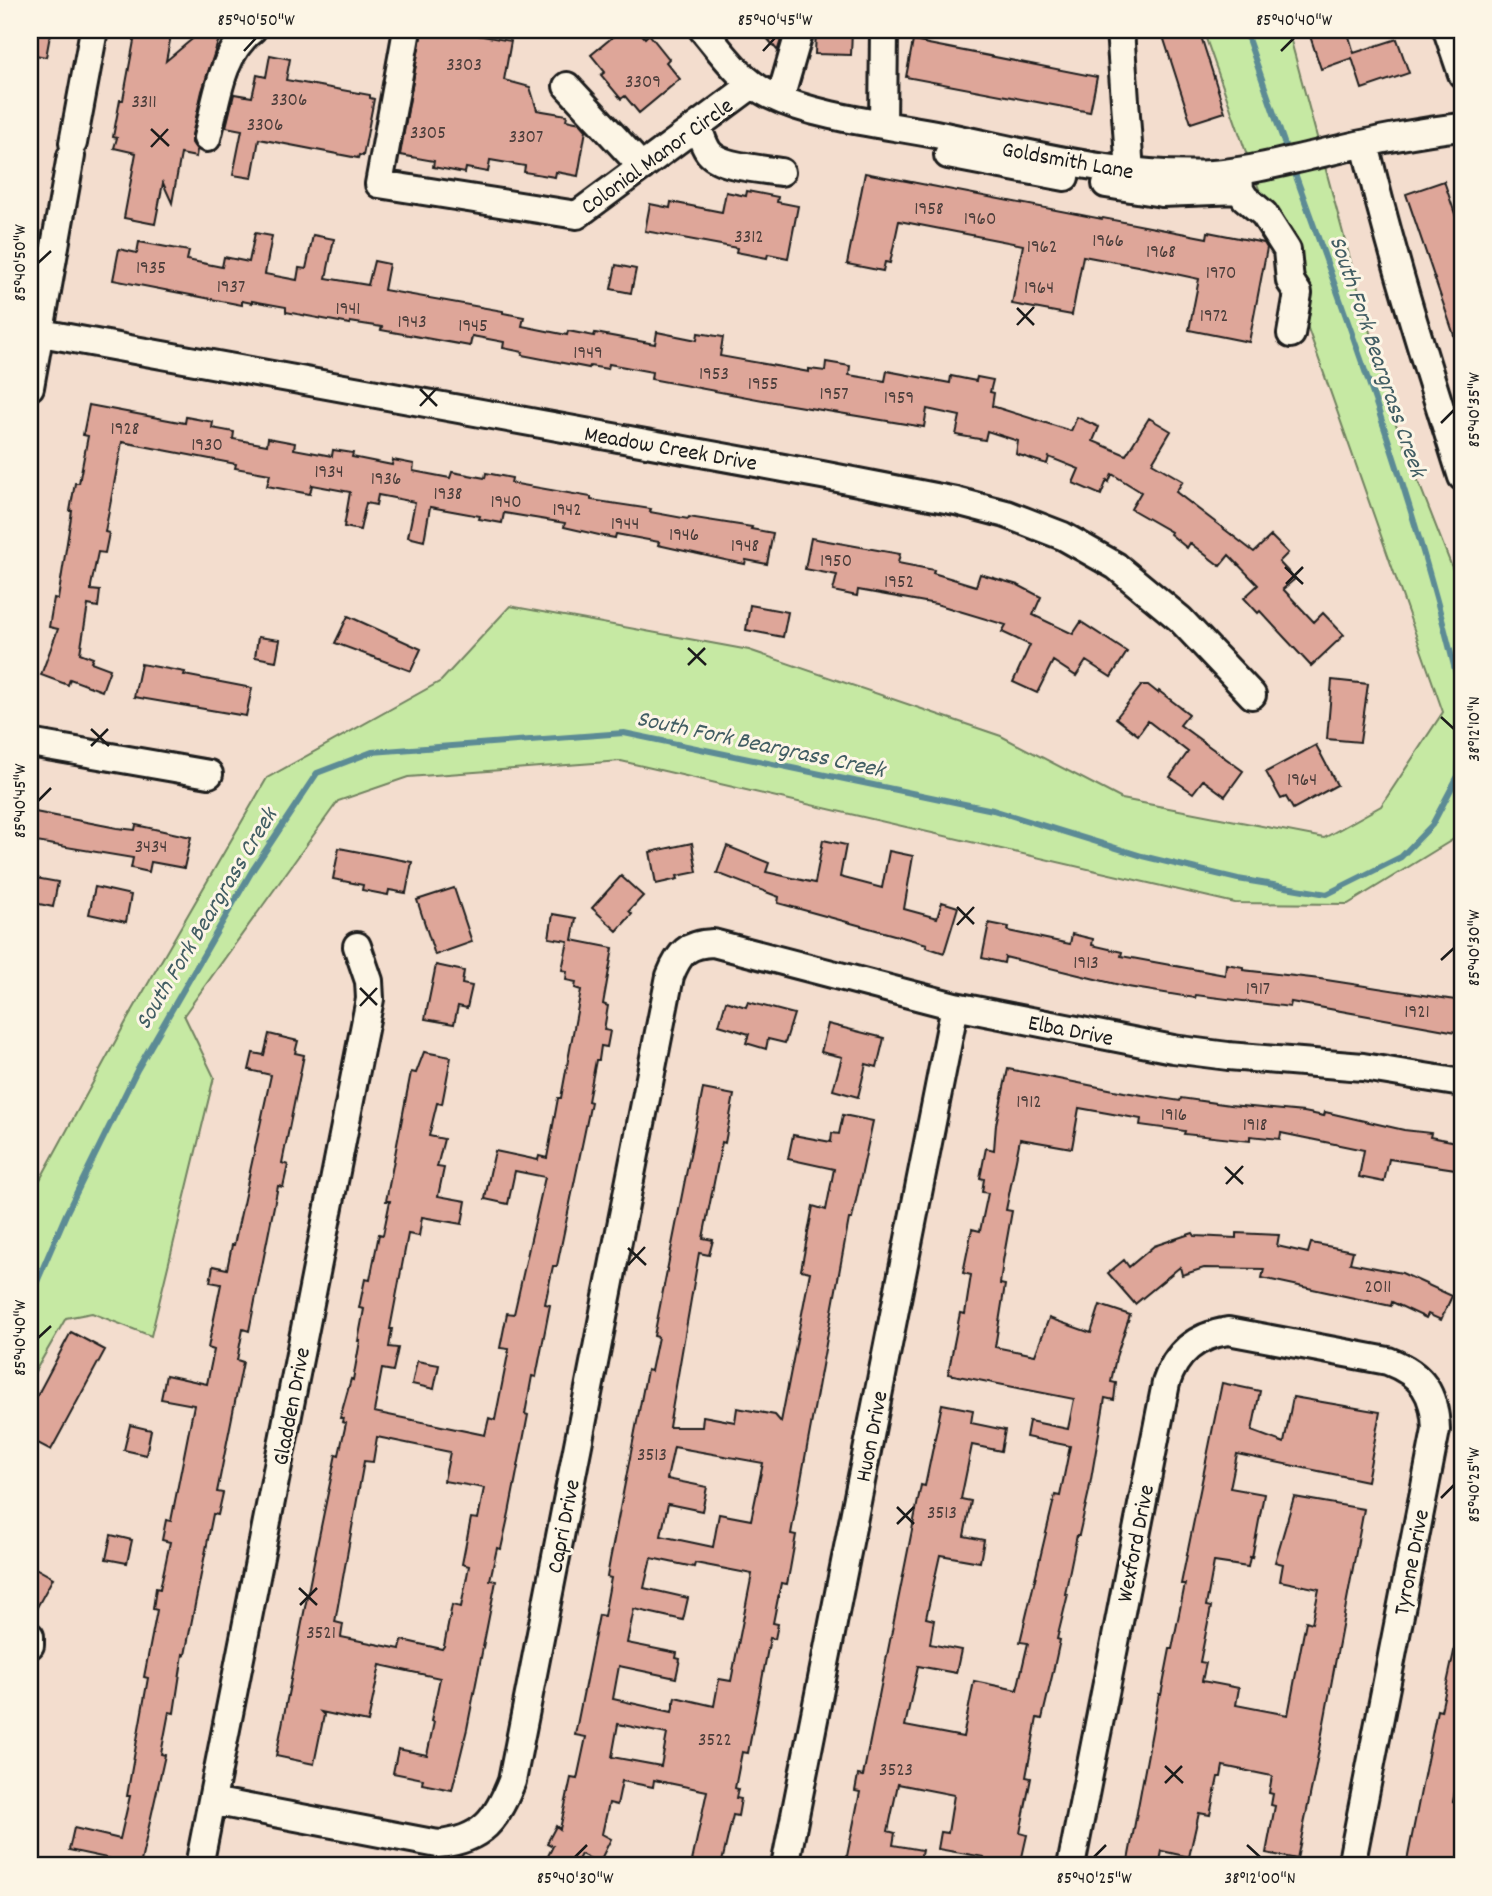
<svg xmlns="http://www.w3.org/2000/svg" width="1492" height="1896" font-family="Dekko,sans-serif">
  <rect width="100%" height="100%" fill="#f3ddce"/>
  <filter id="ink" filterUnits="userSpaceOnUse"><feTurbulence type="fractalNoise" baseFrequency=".0143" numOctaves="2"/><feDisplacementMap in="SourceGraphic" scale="14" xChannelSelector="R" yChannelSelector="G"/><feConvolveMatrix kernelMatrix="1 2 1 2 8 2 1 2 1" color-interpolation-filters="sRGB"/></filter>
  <g filter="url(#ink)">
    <path fill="#c6e9a3" stroke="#718260" stroke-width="2" d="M1203,30H1288L1392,414L1462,593V834L1348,904L1235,903L621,761L408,777L338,801L184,1015L214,1077L151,1336L92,1313L66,1318L30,1380V1198L127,1020L267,778L441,681L510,606L749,650L1001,736L1122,799L1324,838L1381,806L1443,712Z"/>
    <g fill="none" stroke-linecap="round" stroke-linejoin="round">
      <path stroke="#5c8b95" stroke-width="6" d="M1245,30L1288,154
        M1293,168C1356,343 1420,518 1462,699
        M30,1298L67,1212L137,1070L252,871L317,773L372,752L624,733L993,810L1142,856L1238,879L1327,894L1401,857L1432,825L1458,776L1462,708"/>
    </g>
    <path fill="#dea699" stroke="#1c1c1c" stroke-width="2" fill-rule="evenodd" d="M30,30H51L46,57L30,54Z
      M136,30H172L166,61L203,30H230L218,42L202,91L192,135V143L197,150L196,157L181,154L172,203L163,183L155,224L124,218L136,153L114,148L117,138L113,137L120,100H123Z
      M422,30H449L511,41L504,80L530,87L537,110L567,115L566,120L580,123L586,130L578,176L556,172L555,177L524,172L525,166L490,160L488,172L466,168L465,173L433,167L434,161L400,155Z
      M621,30H638L645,38L649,34L669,59L666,62L680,79L639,113L625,96L621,99L601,75L605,72L591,55Z
      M760,30H784L778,49L777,50Z
      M816,30H852L851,55L815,54Z
      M1161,30H1199L1225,112L1191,123Z
      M1308,30H1347L1354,53L1397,39L1409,73L1362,89L1352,58L1321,69Z
      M913,41L1097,77L1090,112L906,77Z
      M270,55L290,59L286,80L370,95V98L374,99L363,156L359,155L358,158L259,139L252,178L233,175L242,130L226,127L234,94L252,97L257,75L266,77Z
      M865,173L1102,219L1103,218L1207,238L1208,232L1264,243L1267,248L1249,342L1189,330L1199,279L1143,267L1083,256L1072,315L1012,304L1023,245L899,221L890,263L885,262L883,271L847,264Z
      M1444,181L1462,235V350H1459L1406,194Z
      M747,191L778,197L777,202L798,206L788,258L768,254L767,258L736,252L737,248L645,231L650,204L670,208L671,202L722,212L726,192L746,196Z
      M255,233L272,236L265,274L297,280L299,268L306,269L313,235L334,239L326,278L368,285L374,261L389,264L384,290L503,311V313L524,317L522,326L567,335L568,331L594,336L595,333L655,344L657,332L697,340L698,333L723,337L720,356L809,372V369L825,371L826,362L850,366L849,375L885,381L887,371L950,383L951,376L976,381L977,377L993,380L990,392L994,393L992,406L1071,431L1077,417L1099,427L1093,441L1126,455L1149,418L1171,431L1152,463L1183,481L1176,492L1254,552L1271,536L1288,553L1279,562L1295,579L1283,589L1314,622L1323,613L1344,635L1311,666L1260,611L1258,613L1244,598L1258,585L1229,555L1220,566L1190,543L1187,548L1170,534L1171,532L1131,509L1141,492L1112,474L1109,482L1107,480L1101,495L1073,483L1079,469L1049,457L1047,464L1016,454L1018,441L987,431L985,440L956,435L960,416L927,409L924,427L779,403L651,379L652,372L609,364L608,369L590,366L589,368L522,355L523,352L503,348L504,342L472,336L470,346L381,330L382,327L350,322V324L286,312V307L252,301V303L242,301V305L113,280L119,249L137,253L139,242L189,251L187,260L222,267L224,257L249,262Z
      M616,265L636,269L631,293L611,289Z
      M89,405L185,423L186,417L213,422L212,428L234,432L233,439L267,445L268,438L295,443L294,449L332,456L333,450L353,453L352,457L392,465L393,460L414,464L413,471L450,478L452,472L485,478L486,473L512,478L511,483L591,497V500L651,509L650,512L688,519L689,517L752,527L751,529L773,533L767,564L746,560L745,564L725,560L658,545L659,542L616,534L615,538L599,535L564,527L565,523L504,513L502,523L479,519L480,516L430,507L424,541L408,537L415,502L378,495L376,505L366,503L360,530L344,527L350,492L312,485L310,494L267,486L270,474L235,468L236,464L122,442L105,532L109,533L105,553L98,552L91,586V590L100,591L98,607L88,605L80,653L93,658L91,662L110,669L102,691L70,679L68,685L41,675L58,629L49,627L54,598L58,599L72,511H70L75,483H79L88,436L83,435Z
      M811,538L900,554L898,563L934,570L933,573L976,586L980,574L1018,585L1041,597L1033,615L1073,634L1081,622L1127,652L1111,677L1086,661L1076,676L1053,661L1037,693L1013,682L1030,645L1002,632L1006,625L936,604L858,590L857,596L833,591L837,575L805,569Z
      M750,605L788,612L783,637L746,630Z
      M348,616L421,649L411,671L335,643Z
      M258,637L280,640L276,661L255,657Z
      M141,664L185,672L184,675L252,688L246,716L134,697Z
      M1332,680L1368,684L1360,742L1327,739Z
      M1142,685H1148L1158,693L1159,691L1189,714L1180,725L1243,771L1225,796L1203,780L1193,793L1170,777L1188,752L1148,721L1138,735L1116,718Z
      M1316,745L1337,785L1293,809L1286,797L1281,799L1266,772Z
      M30,811L117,828L135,830L136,825L191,837L184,868L151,862L149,872L131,868L133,858L30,841Z
      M823,840L846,845L840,877L882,888L889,851L913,856L904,909L937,918L942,902L958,907L944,953L926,947L927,944L778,903L779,897L717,873L727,846L769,863L766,872L815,883Z
      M692,843L697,872L677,876L678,879L656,884L650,852Z
      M339,848L412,862L406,893L389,890L388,895L362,890L363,885L333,879Z
      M621,876L643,896L629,911L632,914L617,931L592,908Z
      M30,877L58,882L53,907L30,902Z
      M95,887L131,895L126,922L89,914Z
      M454,888L472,942L435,955L417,900Z
      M553,914L576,918L572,940L613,948L603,1004L608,1006L604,1030L610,1031L607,1047L601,1046L599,1060H596L588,1101L591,1102L557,1266H553L545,1304L550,1305L536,1377L532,1376L525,1414L528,1415L509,1513L501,1549L497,1548L490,1580L496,1581L467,1729L452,1790L422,1784L423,1779L393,1773L398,1749L427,1755L434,1722L431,1721L440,1678L380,1665L368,1722L321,1712L324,1715L314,1764L276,1756L317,1546L336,1454L339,1455L346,1423L342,1422L343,1418H340L351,1379L353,1380L360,1341H358L364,1309L359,1308L365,1279L370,1280L379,1234L383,1235L390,1201H386L411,1072L416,1073L424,1052L451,1057L442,1104L437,1103L429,1136L444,1139L437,1167L444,1168L438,1196L466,1201L462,1224L422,1217L419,1236L408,1234L390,1329H392L389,1347L398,1348L393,1371L382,1369L374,1412L485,1435L489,1418L495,1420L509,1349L500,1348L507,1313L514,1314L545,1177L515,1171L508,1204L485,1199L490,1173L495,1151L538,1160L539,1156L547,1158L558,1098H561L581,990L575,988L576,982L566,980L567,971L562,970L568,941L549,938ZM377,1437L450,1452L444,1481L484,1488L478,1519L471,1518L462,1564L469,1566L461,1607L452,1605L444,1646L442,1649L402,1640L400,1649L341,1637L343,1624L335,1622L364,1461L373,1462Z
      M989,923L1009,927L1008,931L1070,944L1072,934L1093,939L1092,945L1122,952L1121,956L1225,975L1226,964L1243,967V970L1320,979L1462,1001V1033L1291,1002L1290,1007L1196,995L1195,998L1128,987L1005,957L1004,963L982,958Z
      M436,965L464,971L462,984L472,986L467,1008L458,1006L454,1024L425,1019Z
      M726,1001L746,1007L748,1002L794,1014L785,1043L768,1039L766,1049L746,1043L749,1034L719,1025Z
      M828,1024L884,1038L877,1067L866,1064L858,1097L833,1090L842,1057L821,1052Z
      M269,1034L298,1041L295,1053L304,1055L282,1163L288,1165L283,1187L278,1186L249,1331L243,1329L237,1360L243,1362L217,1492L223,1493L218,1515L213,1514L185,1655L183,1654L174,1713L169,1712L161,1754L165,1755L140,1866H115L116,1860L69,1850L74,1828L120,1839L130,1796H127L148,1678L144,1677L157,1610L153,1609L156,1588L160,1589L170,1542L162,1540L166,1520L171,1521L194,1405L161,1399L166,1375L207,1384L214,1350L208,1348L221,1284L210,1282L213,1266L227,1269L232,1245H234L271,1075L249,1070L253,1053L264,1055Z
      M1008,1069L1124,1092L1180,1101L1181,1098L1230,1105L1304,1112L1324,1116L1325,1112L1404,1130L1431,1133L1430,1137L1462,1143V1170L1389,1159L1384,1182L1359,1177L1364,1150L1281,1133L1280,1139L1250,1136V1141L1184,1134L1185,1131L1140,1125L1141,1119L1079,1108L1072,1148L1020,1139L1006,1210L1012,1211L1003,1261L1000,1284L1005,1285L995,1347L1035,1355L1049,1318L1091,1333L1100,1305L1130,1315L1116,1357L1111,1382L1116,1383L1114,1400L1105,1398L1089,1491L1079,1535H1077L1065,1594H1068L1057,1639L1060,1640L1053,1672L1042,1719L1037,1718L1026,1777L1031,1778L1020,1833L1027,1835L1020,1866H982L984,1857L938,1849L941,1832L948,1833L954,1795L898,1784L888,1831L895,1833L893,1845L922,1850L919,1866H904L873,1860L872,1866H845L860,1792L855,1791L858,1775L863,1776L921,1485L925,1486L942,1404L973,1410L971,1423L1005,1430L1001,1451L972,1445L961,1499L971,1501L964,1536L984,1540L980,1562L940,1555L926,1618L934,1620L930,1644L961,1650L956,1673L918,1666L905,1726L963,1737L974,1681L1017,1690L1028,1643L1020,1642L1055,1495L1060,1496L1070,1446L1026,1437L1029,1421L1068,1429L1074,1399L948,1374L960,1313L965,1314L971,1275L963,1273L972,1229L980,1231L988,1193L982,1192L984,1179L980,1178L986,1148L994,1150L996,1124Z
      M703,1089L734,1095L725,1143L722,1142L703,1238L713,1240L709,1255L699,1253L669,1427H702L703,1416L735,1422L737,1408L775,1415L781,1422L810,1272L801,1270L813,1206L826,1210L834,1169L788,1159L793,1135L831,1142L832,1133L839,1134L843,1115L873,1121L852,1219H849L791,1534L796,1535L790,1569L787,1584L781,1583L773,1623L778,1624L775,1639L770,1638L748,1753L742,1752L735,1788L738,1789L736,1798L741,1799L738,1816L733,1815L721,1866H691L707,1791L654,1780L653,1787L622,1781L617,1805L609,1803L602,1834L611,1839L599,1863L581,1854L575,1866H543L553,1846L547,1843L556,1826L560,1829L571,1778L577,1779L586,1737L575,1735L599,1615L604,1616L611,1578L607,1577L610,1560L647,1370L651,1371L658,1337L654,1336ZM674,1447L763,1463L751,1520L719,1514L713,1547L661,1536L668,1504L702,1511L707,1487L667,1479ZM651,1558L694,1567L695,1563L752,1574L731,1681L719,1679L714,1706L675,1697L672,1712L613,1699L619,1666L676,1678L680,1659L676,1658L677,1653L627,1643L634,1609L683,1620L688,1598L644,1588ZM618,1724L667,1734L661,1766L612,1757Z
      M1193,1233L1195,1236L1236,1238V1233L1279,1235L1277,1246L1308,1253L1311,1243L1353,1251L1350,1263L1402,1273L1452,1296L1441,1320L1428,1314L1426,1318L1392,1302L1391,1306L1262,1278L1264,1269L1204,1268L1182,1275L1180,1267L1135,1304L1108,1273L1124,1260L1129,1267L1154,1246Z
      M71,1332L105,1350L51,1450L30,1439V1409Z
      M417,1361L439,1365L434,1389L412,1384Z
      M1222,1383L1260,1391L1252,1431L1284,1443L1293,1397L1380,1412L1367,1481L1237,1454L1230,1488L1264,1494L1252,1558L1250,1557L1248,1567L1214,1562L1206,1606L1211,1607L1200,1662L1206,1663L1202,1681L1239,1688L1236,1705L1288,1715L1306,1621L1312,1623L1319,1589L1280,1581L1283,1564L1275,1562L1294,1497L1364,1509L1314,1776L1297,1859L1266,1853L1275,1806L1271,1805L1273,1794L1269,1793L1272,1776L1223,1766L1221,1777H1218L1210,1815L1199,1813L1189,1857L1162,1851L1159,1866H1127L1159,1694L1161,1695L1170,1649H1172L1185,1584H1181Z
      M130,1425L151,1430L146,1455L124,1450Z
      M111,1535L132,1540L127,1563L106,1559Z
      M30,1565L53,1578L30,1620Z
      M1455,1647L1462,1648V1755L1453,1802L1462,1803V1866H1406L1437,1710L1441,1711Z"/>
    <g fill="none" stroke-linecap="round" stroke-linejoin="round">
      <g stroke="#1c1c1c" stroke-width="32">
        <path id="minor" d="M407,30L379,184L577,215L752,85
          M703,30C723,54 741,81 770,95C815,117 881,124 930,133C1022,151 1118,179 1212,174C1244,172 1275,164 1306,157C1357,145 1410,132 1462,127
          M1120,30L1130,172
          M1447,30L1462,74
          M567,86L642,167
          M780,99L800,30
          M883,124L884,30
          M697,126C701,134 703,144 708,151C718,167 763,169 781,172
          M207,138C217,101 220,55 252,30
          M73,143L94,30
          M1365,144C1392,257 1427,367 1462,477
          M948,155L1065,177
          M1239,172L1240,190L1245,198L1264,214L1287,250L1290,281L1298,293L1291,334
          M1106,184L1162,193L1240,190
          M30,331L822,475L956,501L1006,514L1063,536L1116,566L1180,619L1252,695
          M30,387L71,156
          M30,743L209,774
          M30,1636V1645
          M212,1801L438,1844C483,1840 497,1819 512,1781L670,976C679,953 687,944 713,943L955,1006L1173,1049L1228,1056L1363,1067L1462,1083
          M199,1866L370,999L369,981L357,946
          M785,1866L955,1006
          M1071,1866L1166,1383C1176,1352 1196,1336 1228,1331L1388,1361C1422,1374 1435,1393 1436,1430L1351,1866"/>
      </g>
      <use href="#minor" stroke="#fcf5e5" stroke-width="26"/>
    </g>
  </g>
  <path fill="none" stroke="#1c1c1c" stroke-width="2.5" d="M244,51L256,38M763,51L775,38M1281,51L1294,38M151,129L169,146M151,147L168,129M38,263L51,251M1017,308L1034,325M1017,325L1034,307M420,389L437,406M420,406L437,388M1441,423L1454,410M1285,567L1303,584M1286,584L1303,567M688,648L706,665M688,665L705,648M1441,717L1454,729M91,729L109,746M91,746L108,729M38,801L51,788M957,907L974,924M957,925L974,907M1441,960L1454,948M360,988L377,1005M360,1006L377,988M1225,1167L1243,1184M1226,1184L1243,1166M628,1248L646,1265M628,1265L645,1247M38,1338L51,1326M1441,1498L1454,1485M897,1507L914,1524M897,1524L914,1507M299,1588L317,1605M300,1605L317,1588M1165,1766L1183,1783M1165,1783L1182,1766M1247,1845L1260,1857M575,1857L587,1845M1094,1857L1106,1845"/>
  <g text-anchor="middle" stroke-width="6" stroke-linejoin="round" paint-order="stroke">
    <g font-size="19" fill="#4c3e3b">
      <text x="464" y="70">3303</text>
      <text x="643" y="87">3309</text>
      <text x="289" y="105">3306</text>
      <text x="144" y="107">3311</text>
      <text x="265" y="130">3306</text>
      <text x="428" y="138">3305</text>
      <text x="526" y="142">3307</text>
      <text x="929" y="214">1958</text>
      <text x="980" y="224">1960</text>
      <text x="749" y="242">3312</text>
      <text x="1108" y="246">1966</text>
      <text x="1042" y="252">1962</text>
      <text x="1161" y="257">1968</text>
      <text x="151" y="273">1935</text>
      <text x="1221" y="278">1970</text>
      <text x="231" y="292">1937</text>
      <text x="1039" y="293">1964</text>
      <text x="348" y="314">1941</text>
      <text x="1214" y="321">1972</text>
      <text x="412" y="327">1943</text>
      <text x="473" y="331">1945</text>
      <text x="588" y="358">1949</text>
      <text x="714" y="379">1953</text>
      <text x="763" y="389">1955</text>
      <text x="834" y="399">1957</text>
      <text x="899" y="403">1959</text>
      <text x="125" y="434">1928</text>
      <text x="207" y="450">1930</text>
      <text x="329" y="477">1934</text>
      <text x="386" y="484">1936</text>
      <text x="448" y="499">1938</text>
      <text x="506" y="507">1940</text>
      <text x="567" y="515">1942</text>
      <text x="625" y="529">1944</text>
      <text x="684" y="540">1946</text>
      <text x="745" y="551">1948</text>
      <text x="836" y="566">1950</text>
      <text x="899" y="587">1952</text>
      <text x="1302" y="785">1964</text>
      <text x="151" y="852">3434</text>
      <text x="1086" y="968">1913</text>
      <text x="1258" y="994">1917</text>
      <text x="1417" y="1017">1921</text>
      <text x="1029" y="1107">1912</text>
      <text x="1174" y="1120">1916</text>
      <text x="1255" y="1130">1918</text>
      <text x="1378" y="1292">2011</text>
      <text x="652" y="1460">3513</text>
      <text x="942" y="1518">3513</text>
      <text x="321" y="1638">3521</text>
      <text x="715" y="1745">3522</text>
      <text x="896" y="1775">3523</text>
    </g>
    <g font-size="23" fill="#1c1c1c" stroke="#fcf5e5">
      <text transform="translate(656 155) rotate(-36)" y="8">Colonial Manor Circle</text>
      <text transform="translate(1068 159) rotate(10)" y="8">Goldsmith Lane</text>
      <text transform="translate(671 447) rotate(10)" y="8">Meadow Creek Drive</text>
      <text transform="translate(1071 1029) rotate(11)" y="8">Elba Drive</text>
      <text transform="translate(290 1406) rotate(-79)" y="8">Gladden Drive</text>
      <text transform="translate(870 1436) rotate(-79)" y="8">Huon Drive</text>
      <text transform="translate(562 1526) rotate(-79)" y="8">Capri Drive</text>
      <text transform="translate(1134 1543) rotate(-79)" y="8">Wexford Drive</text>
      <text transform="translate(1410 1562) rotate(-79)" y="8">Tyrone Drive</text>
    </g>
    <g font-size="24" font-style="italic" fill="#415d63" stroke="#fcf5e5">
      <text transform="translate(1379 356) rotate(71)" y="8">South Fork Beargrass Creek</text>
      <text transform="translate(761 743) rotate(12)" y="8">South Fork Beargrass Creek</text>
      <text transform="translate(205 918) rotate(-59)" y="8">South Fork Beargrass Creek</text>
    </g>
  </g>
  <rect width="1492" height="1896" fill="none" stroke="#fcf5e5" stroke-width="77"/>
  <rect x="38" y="38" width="1416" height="1819" fill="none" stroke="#1c1c1c" stroke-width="2.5"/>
  <g font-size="18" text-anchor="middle" fill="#1c1c1c">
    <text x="256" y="25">85°40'50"W</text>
    <text x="775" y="25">85°40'45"W</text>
    <text x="1294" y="25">85°40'40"W</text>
    <text transform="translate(19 263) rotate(-90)" y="6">85°40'50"W</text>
    <text transform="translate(1473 410) rotate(-90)" y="6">85°40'35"W</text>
    <text transform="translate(1473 729) rotate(-90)" y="6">38°12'10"N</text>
    <text transform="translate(19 801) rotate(-90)" y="6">85°40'45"W</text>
    <text transform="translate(1473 948) rotate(-90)" y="6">85°40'30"W</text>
    <text transform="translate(19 1338) rotate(-90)" y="6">85°40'40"W</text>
    <text transform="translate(1473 1485) rotate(-90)" y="6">85°40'25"W</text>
    <text x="575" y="1883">85°40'30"W</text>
    <text x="1094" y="1883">85°40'25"W</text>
    <text x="1260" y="1883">38°12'00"N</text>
  </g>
</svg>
